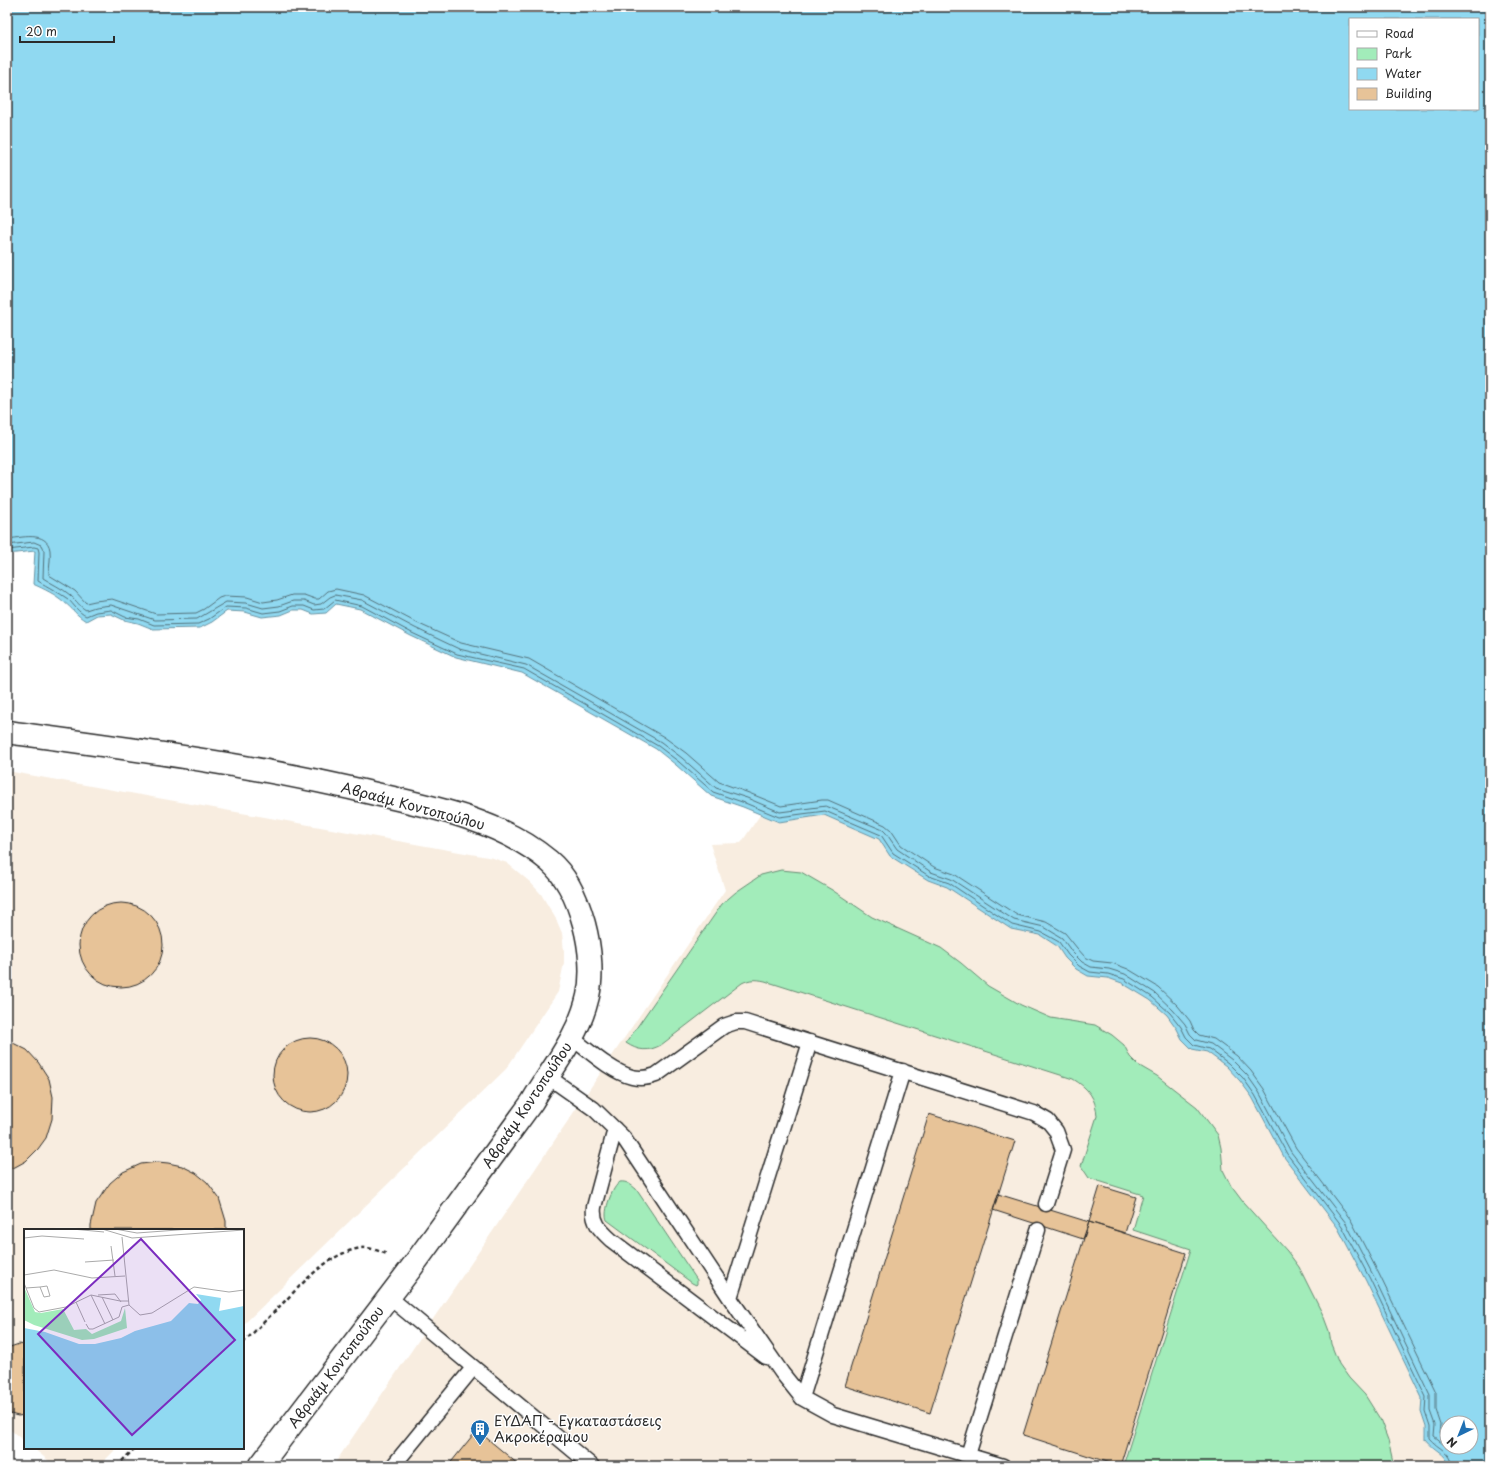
<svg xmlns="http://www.w3.org/2000/svg" width="1497" height="1473" font-family="'Playpen Sans',sans-serif">
  <rect width="100%" height="100%" fill="#fff"/>
  <filter id="ink" filterUnits="userSpaceOnUse"><feTurbulence type="fractalNoise" baseFrequency=".025" numOctaves="2"/><feDisplacementMap in="SourceGraphic" scale="8" xChannelSelector="R" yChannelSelector="G"/><feConvolveMatrix kernelMatrix="1 2 1 2 8 2 1 2 1" color-interpolation-filters="sRGB"/></filter>
  <g filter="url(#ink)">
    <path fill="#f8ede0" d="M7,771L493,858L507,863L530,882L541,894L556,919L562,933L564,951V963L558,992L506,1069L243,1325V1230H25V1442L7,1427Z
      M760,815L779,822L824,815L879,839L890,856L928,880L947,887L994,918L1023,932L1040,935L1057,946L1065,958L1076,969L1088,976L1108,978L1122,983L1150,1000L1167,1015L1177,1029L1182,1039L1192,1049L1207,1052L1226,1066L1240,1081L1252,1097L1284,1157L1338,1228L1366,1281L1422,1398L1421,1411L1426,1426L1425,1434L1431,1447L1446,1457L1450,1466H333L725,890L710,844L741,843Z
      M33,1448H117L99,1466H55Z"/>
    <path fill="#a2ecba" stroke="#668c72" d="M781,870L801,872L832,890L872,917L941,948L961,963L988,986L1021,1005L1051,1018L1095,1025L1112,1035L1124,1045L1130,1057L1138,1065L1157,1076L1197,1107L1218,1135L1221,1148L1223,1170L1231,1186L1243,1202L1287,1251L1299,1267L1323,1315L1329,1331L1331,1344L1339,1364L1349,1378L1365,1395L1380,1419L1388,1440L1394,1466H1123L1191,1249L1133,1230L1143,1195L1089,1178L1081,1166L1097,1116C1096,1098 1088,1088 1073,1079L765,981C756,979 750,979 742,983L661,1045C648,1052 638,1051 626,1043L722,904L736,892L761,875Z
      M620,1182C627,1181 631,1185 636,1189L697,1280V1284L696,1285L692,1283L607,1220C603,1212 612,1187 620,1182Z"/>
    <path fill="#90d9f1" stroke="#6893a2" fill-rule="evenodd" d="M7,7H1490V1466H1450C1444,1451 1435,1452 1426,1440V1426L1421,1411L1422,1398L1366,1281L1338,1228L1284,1157L1252,1097L1240,1081L1226,1066L1207,1052L1192,1049L1182,1039L1177,1029L1167,1015L1150,1000L1122,983L1108,978L1088,976L1076,969L1065,958L1057,946L1040,935L1011,929L947,887L928,880L890,856L879,839L824,815L779,822L743,807L711,796L676,765L656,749L522,673L456,657L411,636L360,609L336,604L326,613L313,614L303,610H293L281,615L262,617L245,612L227,611L212,622L200,628L153,629L138,623L124,620L111,614L97,615L86,621C76,615 73,609 64,602C55,594 44,589 33,584L35,551L7,554ZM1350,19H1478V109H1350ZM1447,1423H1471V1447H1447Z"/>
    <g fill="none" stroke-linecap="round" stroke-linejoin="round">
      <path stroke="#53717a" stroke-width="1" d="M7,539C20,538 47,530 50,550C51,558 49,567 49,575L75,591L86,603L95,601L112,599L156,614L196,613L204,609L219,598L225,596L247,597L263,602L277,600L292,595H304L315,599H319L328,591L336,589L364,595L417,623L461,643L529,659L664,737L686,753L719,782L749,793L781,806L822,800H828L885,825L891,830L901,845L934,867L954,874L1017,915L1046,922L1065,933L1077,948L1085,957L1093,961L1112,963L1128,969L1158,987L1178,1006L1190,1021L1194,1030L1199,1035L1214,1039L1237,1056L1251,1071L1264,1089L1296,1148L1351,1220L1379,1274L1436,1392V1410L1441,1425L1440,1434L1447,1439
        M7,545L34,542L41,545L44,551L43,578C52,584 62,588 70,595C76,600 80,607 86,610L95,607L111,605L155,620L197,619L226,602L246,603L263,608L279,606L293,601H304L314,605L321,604L330,597L335,595L362,600L415,628L459,649L526,665L661,742L682,758L716,788L747,798L780,812L826,806L883,830L886,833L897,849L931,872L951,879L1014,920L1044,927L1062,938L1072,952L1082,962L1091,967L1109,969L1125,974L1155,993L1173,1010L1185,1024L1190,1034L1196,1040L1211,1044L1232,1060L1247,1075L1259,1092L1291,1152L1346,1223L1374,1277L1430,1395V1411L1435,1425L1434,1437L1447,1447
        M7,550L34,547L38,548L39,552L38,581C48,587 58,592 68,599C74,605 78,612 86,616L96,612L111,610L125,617L139,619L154,625L198,624L209,619L226,607L246,608L263,613L280,611L293,606H304L314,610L324,609L335,600L362,606L412,633L457,654L524,669L658,746L679,762L713,792L745,803L779,817L825,811L881,835L893,853L929,876L949,883L1012,925L1041,932L1059,942L1068,955L1079,966L1090,972L1108,974L1124,979L1152,997L1170,1013L1181,1027L1186,1037L1194,1045L1209,1049L1228,1063L1243,1078L1255,1095L1287,1154L1342,1226L1370,1279L1426,1397L1425,1411L1430,1426V1439C1438,1449 1451,1451 1453,1466"/>
    </g>
    <path fill="#e7c398" stroke="#2b2b2b" d="M79 945a42 42 0 1 1 84 0a42 42 0 1 1-84 0Z
      M273 1075a37 37 0 1 1 74 0a37 37 0 1 1-74 0Z
      M7,1040L27,1050L38,1062L49,1079L53,1097L52,1119L46,1138L38,1149L26,1161L15,1167L7,1170Z
      M929,1114L1015,1141L930,1413L845,1386Z
      M158,1162L168,1163L182,1166L196,1173L207,1182L219,1198L226,1221V1230H91V1225L96,1203L110,1183L123,1172L141,1164Z
      M1100,1186L1136,1197L1125,1233L1089,1222Z
      M998,1194L1089,1222L1083,1239L993,1210Z
      M1089,1222L1186,1253L1120,1466L1023,1435Z
      M19,1344L25,1345V1415L18,1416L7,1413V1348Z
      M477,1430L519,1465L517,1466H448Z"/>
    <g fill="none" stroke-linecap="round" stroke-linejoin="round">
      <g stroke="#2b2b2b" stroke-width="17">
        <path id="service" d="M572,1038C589,1051 612,1072 632,1077C640,1079 648,1078 656,1075L724,1026L736,1022H745L1034,1113L1048,1121L1056,1131L1063,1150L1046,1204
          M547,1076L594,1109L623,1137L730,1298L782,1373L802,1398L833,1415L1003,1466
          M615,1129L594,1207C592,1222 600,1230 611,1240L766,1357
          M389,1297L592,1466
          M730,1298L810,1042
          M802,1398L903,1071
          M968,1455L1038,1230
          M393,1466L473,1368"/>
      </g>
      <g stroke="#2b2b2b" stroke-width="25">
        <path id="minor" d="M7,732C132,749 257,765 380,795C438,808 503,822 549,861C581,888 597,956 588,996C579,1036 552,1068 532,1102L412,1267L260,1466"/>
      </g>
      <path stroke="#2b2b2b" stroke-width="2.5" stroke-dasharray="4 3" stroke-linecap="butt" d="M243,1343C257,1329 271,1315 284,1302C305,1281 329,1253 361,1248C369,1247 379,1251 387,1254
        M117,1466L135,1448"/>
      <use href="#service" stroke="#fff" stroke-width="14"/>
      <use href="#minor" stroke="#fff" stroke-width="22"/>
    </g>
  </g>
  <defs>
    <g id="building-pin" transform="scale(1)"><path d="M0 17L-7.5 6A9.5 9.5 0 1 1 7.5 6Z" fill="#1f6fb2" stroke="#fff"/><path d="M-4-6H4V6H1V3H-1V6H-4ZM-2.5-4.3h1.7v1.8h-1.7ZM.8-4.3h1.7v1.8H.8ZM-2.5-1h1.7V.8h-1.7ZM.8-1h1.7V.8H.8Z" fill="#fff"/></g>
  </defs>
  <g fill-rule="evenodd">
    <use href="#building-pin" x="480" y="1429"/>
  </g>
  <g text-anchor="middle" stroke-width="3" stroke-linejoin="round" paint-order="stroke">
    <g font-size="14" fill="#2b2b2b" stroke="#fff">
      <text transform="translate(413 806) rotate(15)" y="5">Αβραάμ Κοντοπούλου</text>
      <text transform="translate(527 1105) rotate(-56)" y="5">Αβραάμ Κοντοπούλου</text>
      <text transform="translate(336 1367) rotate(-53)" y="5">Αβραάμ Κοντοπούλου</text>
    </g>
    <g font-size="14" fill="#2b2b2b" stroke="#fff" text-anchor="start">
      <text x="494" y="1426">ΕΥΔΑΠ - Εγκαταστάσεις<tspan x="494" dy="16">Ακροκέραμου</tspan></text>
    </g>
  </g>
  <g transform="translate(24 1229)">
    <rect width="220" height="220" fill="#fff"/>
    <path d="M0,58L11,83L17,84L39,80L50,101L62,100L68,105L97,92L101,79L103,99L70,110L58,111L10,96L0,91Z" fill="#a2ecba"/>
    <path d="M172,65L197,69L195,82L220,77V220H0V99L21,103L55,115H71L97,109L111,102L147,92L165,74L174,75L177,71Z" fill="#90d9f1"/>
    <path fill="none" stroke="#aaa" stroke-width="1" d="M48,0L80,3M78,0L108,9L220,1M91,0L113,4L167,0M98,8L105,76L116,86L128,84L170,58L205,63L220,61M0,9L18,7L60,10M87,17L91,47M61,33L90,31M0,46L30,41L68,49L101,47M0,54L10,79L15,83L42,78L67,66L96,72H105M2,59L16,58L20,68L26,67L23,57L16,58M67,66L81,95M74,66L91,65L97,73M78,68L89,91M52,73L61,93M62,95L65,100H69L95,88L98,78L105,76"/>
    <path fill="#7b2cbf" fill-opacity="0.15" stroke="#7b2cbf" stroke-width="2" d="M117,10L211,111L108,206L14,105Z"/>
    <rect width="220" height="220" fill="none" stroke="#2b2b2b" stroke-width="2"/>
  </g>
  <rect width="1497" height="1473" fill="none" stroke="#fff" stroke-width="24"/>
  <rect x="12" y="12" width="1473" height="1449" fill="none" stroke="#2b2b2b" stroke-width="1.5" filter="url(#ink)"/>
  <rect x="1349" y="18" width="130" height="92" fill="#ffffff" stroke="#aaaaaa"/>
  <rect x="1357" y="31" width="20" height="6" fill="#ffffff" stroke="#aaaaaa"/>
  <text x="1385" y="38" font-size="12" fill="#2b2b2b">Road</text>
  <rect x="1357" y="48" width="20" height="12" fill="#a2ecba" stroke="#aaaaaa"/>
  <text x="1385" y="58" font-size="12" fill="#2b2b2b">Park</text>
  <rect x="1357" y="68" width="20" height="12" fill="#90d9f1" stroke="#aaaaaa"/>
  <text x="1385" y="78" font-size="12" fill="#2b2b2b">Water</text>
  <rect x="1357" y="88" width="20" height="12" fill="#e7c398" stroke="#aaaaaa"/>
  <text x="1385" y="98" font-size="12" fill="#2b2b2b">Building</text>
  <g transform="translate(1459 1435) rotate(223)"><circle r="19" fill="#ffffff" stroke="#aaaaaa"/>
  <path d="M0-3L7 15L0 10L-7 15Z" fill="#1f6fb2"/>
  <text y="-6" font-size="11" font-weight="bold" text-anchor="middle" fill="#2b2b2b">N</text>
  </g>
  <path d="M20 36v6h94v-6" fill="none" stroke="#2b2b2b" stroke-width="2"/>
  <text x="26" y="36" font-size="12" fill="#2b2b2b" stroke="#ffffff" stroke-width="3" paint-order="stroke">20 m</text>
</svg>
